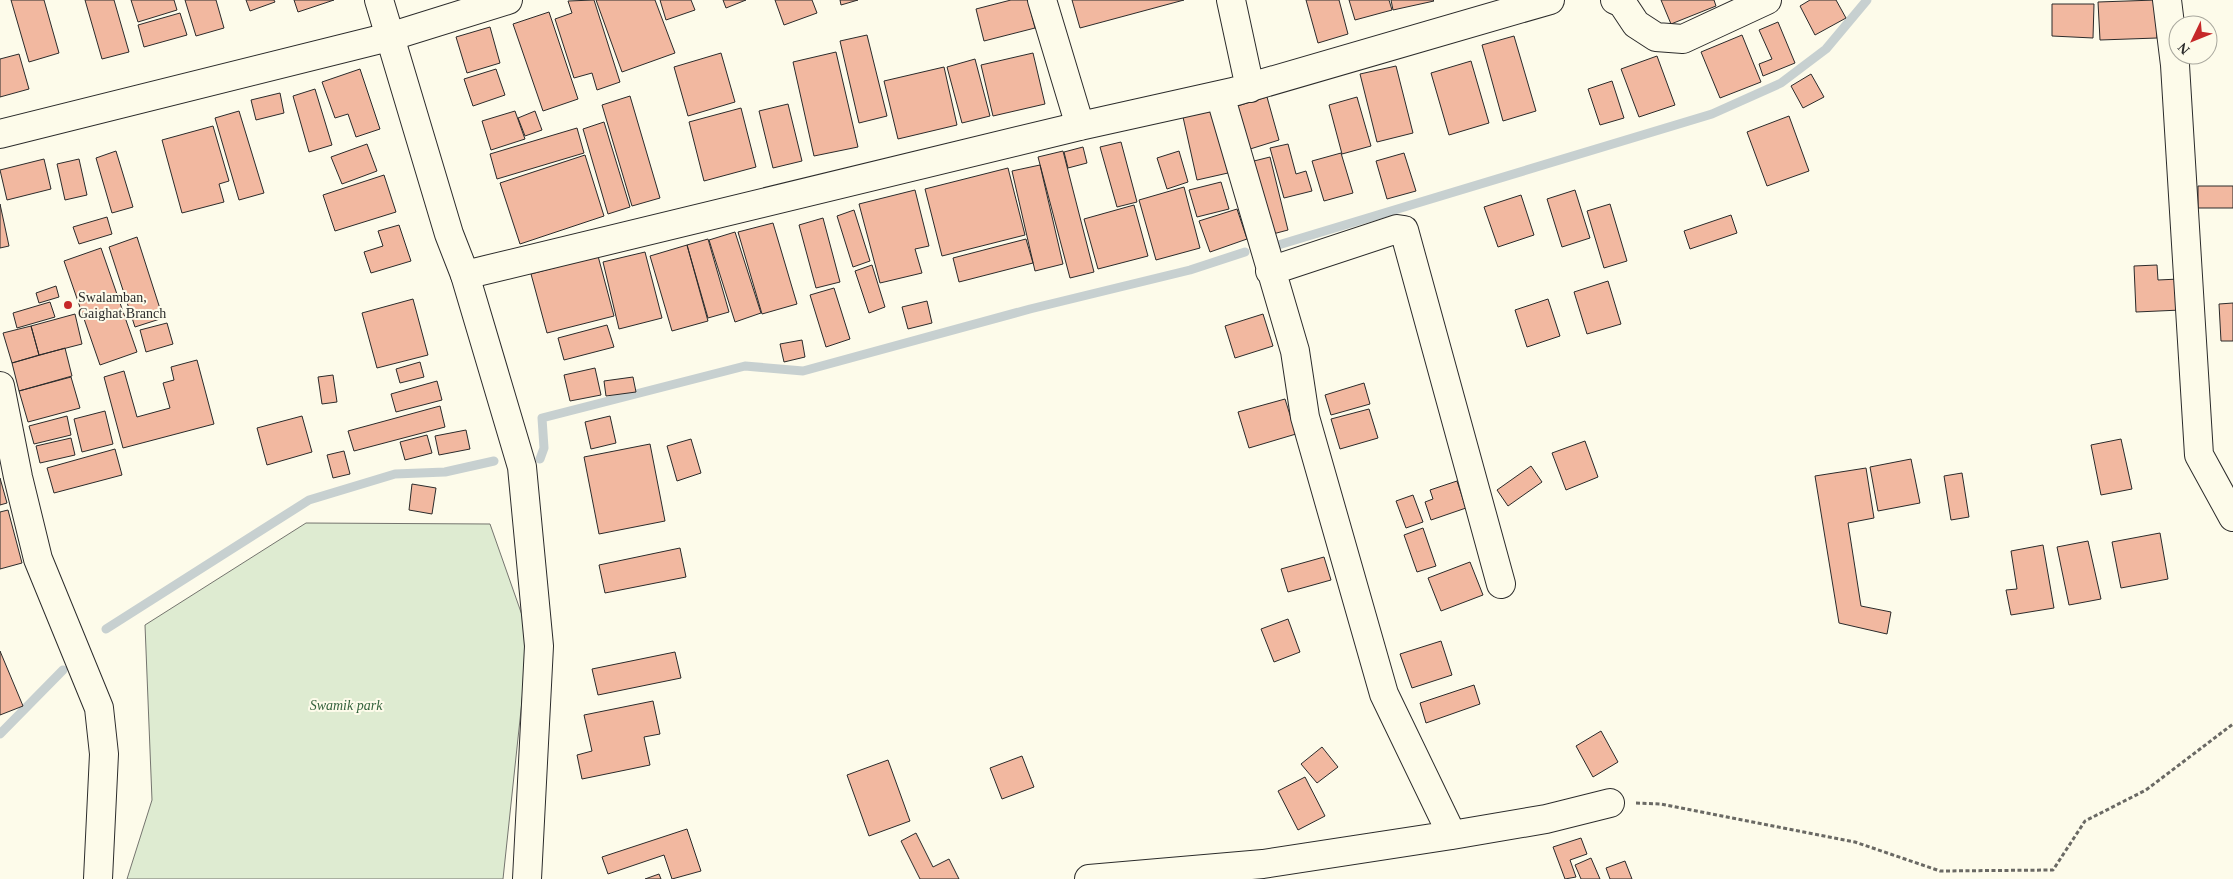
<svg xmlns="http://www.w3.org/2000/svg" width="2233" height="879" font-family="Georgia,serif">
  <rect width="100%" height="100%" fill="#fdfbea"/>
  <path fill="#deebd1" stroke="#74746e" d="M306,523L490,524L529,635L503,879H127L152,800L145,625Z"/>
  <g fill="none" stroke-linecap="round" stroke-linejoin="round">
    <path stroke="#c7d0d0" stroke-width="9" d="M1275,246L1712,114L1781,83L1826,49L1867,0
      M540,459L544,448L542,418L745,366L803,371L1030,309L1190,270L1245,252
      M106,629L309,500L395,474L445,472L494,461
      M0,734L63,670"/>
  </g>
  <path fill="#f2b8a0" stroke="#2b2b2b" d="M11,0H44L59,53L29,62Z
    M85,0H114L129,52L102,59Z
    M131,0H174L177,10L138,22Z
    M185,0H216L224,28L196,36Z
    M246,0H274L275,2L250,11Z
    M294,0H334L298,12Z
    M594,0L620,82L597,90L592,73L574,78L555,19L572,13L568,1Z
    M596,0H655L675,53L622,72Z
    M660,0H691L695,10L666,20Z
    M723,0H746L726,8Z
    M775,0H812L817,13L784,25Z
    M840,0H858L841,5Z
    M1011,0H1028L1035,28L984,41L976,9Z
    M1072,0H1184L1080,28Z
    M1306,0H1339L1348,34L1318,43Z
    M1349,0H1389L1392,10L1355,20Z
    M1391,0H1433L1434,1L1393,10Z
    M1661,0H1714L1716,6L1671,24Z
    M1810,0H1836L1846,18L1815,35L1800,6Z
    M2156,0L2157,38L2100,40L2098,2Z
    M2052,4H2094L2093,38L2052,36Z
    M549,12L578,99L543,111L513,24Z
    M180,13L187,35L144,47L138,25Z
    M1778,22L1795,63L1763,76L1759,64L1772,59L1759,30Z
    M490,27L500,63L467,73L456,37Z
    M867,35L887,116L859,123L840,41Z
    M1742,35L1761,82L1720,98L1701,52Z
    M1514,36L1536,111L1503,121L1482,45Z
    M836,52L858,147L814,156L793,62Z
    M721,53L735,102L688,116L674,67Z
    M1033,53L1045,104L993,116L981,65Z
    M19,54L29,89L0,97V59Z
    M1657,56L1675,105L1639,117L1621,69Z
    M975,59L990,116L962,123L947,67Z
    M1471,61L1489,123L1449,135L1431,73Z
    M1396,66L1413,133L1377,142L1360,74Z
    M944,67L957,125L898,139L884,81Z
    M360,69L380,129L356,137L348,114L335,118L322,82Z
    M496,69L505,95L473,106L464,79Z
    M1811,74L1824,97L1803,108L1791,86Z
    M1612,81L1624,118L1600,125L1588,89Z
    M315,89L332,145L309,152L293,96Z
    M280,93L284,113L256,120L251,100Z
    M630,96L660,198L632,206L602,105Z
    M1267,97L1279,140L1247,150L1234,107Z
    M1357,97L1371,146L1342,154L1329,105Z
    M788,104L802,161L773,168L759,111Z
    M741,108L756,167L704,181L689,122Z
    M1214,110L1228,173L1197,180L1183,117Z
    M239,111L264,193L239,200L215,118Z
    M515,111L525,139L491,150L482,121Z
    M535,111L542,130L525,136L518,118Z
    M1789,116L1809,171L1767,186L1747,132Z
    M604,122L630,207L608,214L583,129Z
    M213,126L229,181L219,184L224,202L182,213L162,140Z
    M577,128L584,153L497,179L490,154Z
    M1121,142L1137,202L1117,207L1100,147Z
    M367,144L377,171L342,184L331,157Z
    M1288,144L1296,174L1306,171L1312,191L1284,198L1270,148Z
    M1083,147L1087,163L1068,168L1064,152Z
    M116,151L133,207L112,213L96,158Z
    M1063,151L1094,272L1070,278L1038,157Z
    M1179,151L1188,182L1167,189L1157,158Z
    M1341,153L1353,193L1324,201L1312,161Z
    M1404,153L1416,191L1387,199L1376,161Z
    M585,155L604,216L520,244L500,183Z
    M1270,157L1288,230L1269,235L1250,162Z
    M44,159L51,189L7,200L0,170Z
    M79,159L87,195L65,200L57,164Z
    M1040,165L1063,264L1035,271L1012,171Z
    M1008,168L1025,235L942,256L925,189Z
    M384,175L396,212L335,231L323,195Z
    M1221,182L1229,209L1197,217L1189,190Z
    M2198,186H2233V208H2198Z
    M1184,187L1200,248L1156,260L1139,200Z
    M915,190L929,246L915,249L922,273L880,283L859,204Z
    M1575,190L1590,238L1562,247L1547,199Z
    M1521,195L1534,235L1498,247L1484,207Z
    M0,204L9,246L0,248Z
    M1610,204L1627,261L1604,268L1587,211Z
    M1134,205L1148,256L1098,269L1084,219Z
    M1237,209L1247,239L1210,252L1199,221Z
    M854,210L870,261L853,267L837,216Z
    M1731,215L1737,233L1690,249L1684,231Z
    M107,217L112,234L79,244L73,227Z
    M823,218L840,282L816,288L799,225Z
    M773,223L797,304L762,314L738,232Z
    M399,225L411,261L371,273L364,252L383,246L378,231Z
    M735,232L761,313L735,322L709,240Z
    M137,237L163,318L135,327L109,247Z
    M708,239L729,312L708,318L687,245Z
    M1026,239L1033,263L959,282L953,258Z
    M687,245L708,321L672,331L650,256Z
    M101,248L137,352L100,365L64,261Z
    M645,252L662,318L619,329L603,262Z
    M598,256L614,316L547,333L531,274Z
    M872,265L885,307L869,313L855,271Z
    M2157,265L2158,280L2179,279L2181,310L2136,312L2134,266Z
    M1608,281L1621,324L1587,334L1574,292Z
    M56,286L59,297L39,303L36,293Z
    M834,288L850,339L826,347L810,295Z
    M413,299L428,355L377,368L362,313Z
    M1548,299L1560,336L1527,347L1515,310Z
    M927,301L932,323L908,329L902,307Z
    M50,302L55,317L17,328L13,313Z
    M2233,303V341H2221L2219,304Z
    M75,314L82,344L39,355L31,326Z
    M1263,314L1273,346L1235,358L1225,326Z
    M167,323L173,344L146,352L140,330Z
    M607,325L614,347L564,360L558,338Z
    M31,326L39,355L12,363L3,333Z
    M802,340L805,357L784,362L780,344Z
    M65,348L72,376L19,391L12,363Z
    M197,360L214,424L123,448L104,377L124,371L137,417L170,408L163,383L174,380L171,367Z
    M420,362L424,377L400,383L396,369Z
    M595,368L601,395L570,401L564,375Z
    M333,375L337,402L322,404L318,377Z
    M71,377L80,408L28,422L19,391Z
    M633,377L636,392L606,396L604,381Z
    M437,381L442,400L396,412L391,394Z
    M1364,383L1370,404L1331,415L1325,395Z
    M1285,399L1296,434L1249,448L1238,412Z
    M440,406L445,427L354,451L348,431Z
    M1369,409L1378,438L1340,449L1331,419Z
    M105,411L113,444L82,452L74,419Z
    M67,416L71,435L34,444L29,426Z
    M302,416L312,452L267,465L257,428Z
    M610,416L616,443L591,449L585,422Z
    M466,430L470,449L439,455L435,436Z
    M427,435L432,453L405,460L400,442Z
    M71,438L75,455L40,463L36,446Z
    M691,439L701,473L677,481L667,446Z
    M2121,439L2132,489L2101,495L2091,445Z
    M1585,441L1598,477L1566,490L1552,453Z
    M650,444L665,521L599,534L584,457Z
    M115,449L122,475L54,493L47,468Z
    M344,451L350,474L333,478L327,455Z
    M1911,459L1920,503L1878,511L1870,467Z
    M1531,466L1542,482L1508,506L1497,490Z
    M1866,468L1874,518L1848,523L1861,606L1891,612L1887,634L1839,623L1815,476Z
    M1962,473L1969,517L1951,520L1944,476Z
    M0,478L7,503L0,505Z
    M1457,481L1466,508L1431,520L1425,502L1433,499L1430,490Z
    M412,484L436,488L432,514L409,510Z
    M1413,495L1423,522L1406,528L1396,501Z
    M8,510L22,563L0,569V512Z
    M1423,528L1436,566L1417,572L1404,535Z
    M2160,533L2168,579L2121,588L2112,542Z
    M2088,541L2101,599L2069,605L2057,547Z
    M2043,545L2054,608L2011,615L2006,590L2017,589L2011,551Z
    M680,548L686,577L605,593L599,565Z
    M1324,557L1331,580L1288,592L1281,569Z
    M1470,562L1483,595L1441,611L1428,578Z
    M1288,619L1300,652L1274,662L1261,629Z
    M1441,641L1452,675L1412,688L1400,654Z
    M0,651L23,706L0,715Z
    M675,652L681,678L598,695L592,669Z
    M1474,685L1480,704L1426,723L1420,703Z
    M653,701L660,734L644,737L650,765L582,779L577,755L592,751L584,715Z
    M1601,731L1618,762L1593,777L1576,746Z
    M1322,747L1338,767L1317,783L1301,764Z
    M1022,756L1034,787L1002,799L990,768Z
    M888,760L910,821L869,836L847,775Z
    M1305,777L1325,816L1298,830L1278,791Z
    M687,829L701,871L672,879L664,855L608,874L602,857Z
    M916,833L933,867L949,859L959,879H920L901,841Z
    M1581,838L1587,854L1570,860L1576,877L1565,879L1553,847Z
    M1591,858L1600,879H1581L1575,865Z
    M1625,861L1632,879H1610L1606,868Z
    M659,874L661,879H645Z"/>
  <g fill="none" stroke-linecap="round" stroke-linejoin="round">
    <g stroke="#2b2b2b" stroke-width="30">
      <path id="minor" d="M1042,0L1080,126
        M1231,0L1250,88
        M1615,0L1622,3L1636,24L1656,37L1683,39L1767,0
        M2167,0L2175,65L2199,455L2233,517
        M0,134L389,37L508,0
        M1270,271L1397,229L1404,230L1501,584
        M465,275L1080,126L1233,92L1550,0
        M0,386L18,477L38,559L99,708L104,754L98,879
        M1452,835L1546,819L1610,803
        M1089,879L1263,864L1452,835L1384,694L1305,417L1295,351L1220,95"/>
    </g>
    <g stroke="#2b2b2b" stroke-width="30">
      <path id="major" d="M379,0L449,234L465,275L522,467L539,646L527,879"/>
    </g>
    <path stroke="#6a6964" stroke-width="3" stroke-dasharray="4 2.5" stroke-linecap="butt" d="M1636,803L1661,804L1855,842L1940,871L2053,870L2085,821L2146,790L2233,724"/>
    <use href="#minor" stroke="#fdfbea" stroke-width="28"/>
    <use href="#major" stroke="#fdfbea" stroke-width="28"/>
  </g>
  <circle fill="#c62828" stroke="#fdfbea" stroke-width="2" cx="68" cy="305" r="5"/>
  <g text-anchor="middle" stroke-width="4" stroke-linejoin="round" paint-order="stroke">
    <g font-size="14" fill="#2b2b2b" stroke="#fdfbea" text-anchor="start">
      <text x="78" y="302">Swalamban,<tspan x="78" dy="16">Gaighat Branch</tspan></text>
    </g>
    <g font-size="14" font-style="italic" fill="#34623c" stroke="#fdfbea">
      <text x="346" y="710">Swamik park</text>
    </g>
  </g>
  <g transform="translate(2193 40) rotate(227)"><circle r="24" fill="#fdfbea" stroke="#a9a89e"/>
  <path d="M0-4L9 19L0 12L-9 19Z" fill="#c62828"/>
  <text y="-8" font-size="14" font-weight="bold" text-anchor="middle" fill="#2b2b2b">N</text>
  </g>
</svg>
